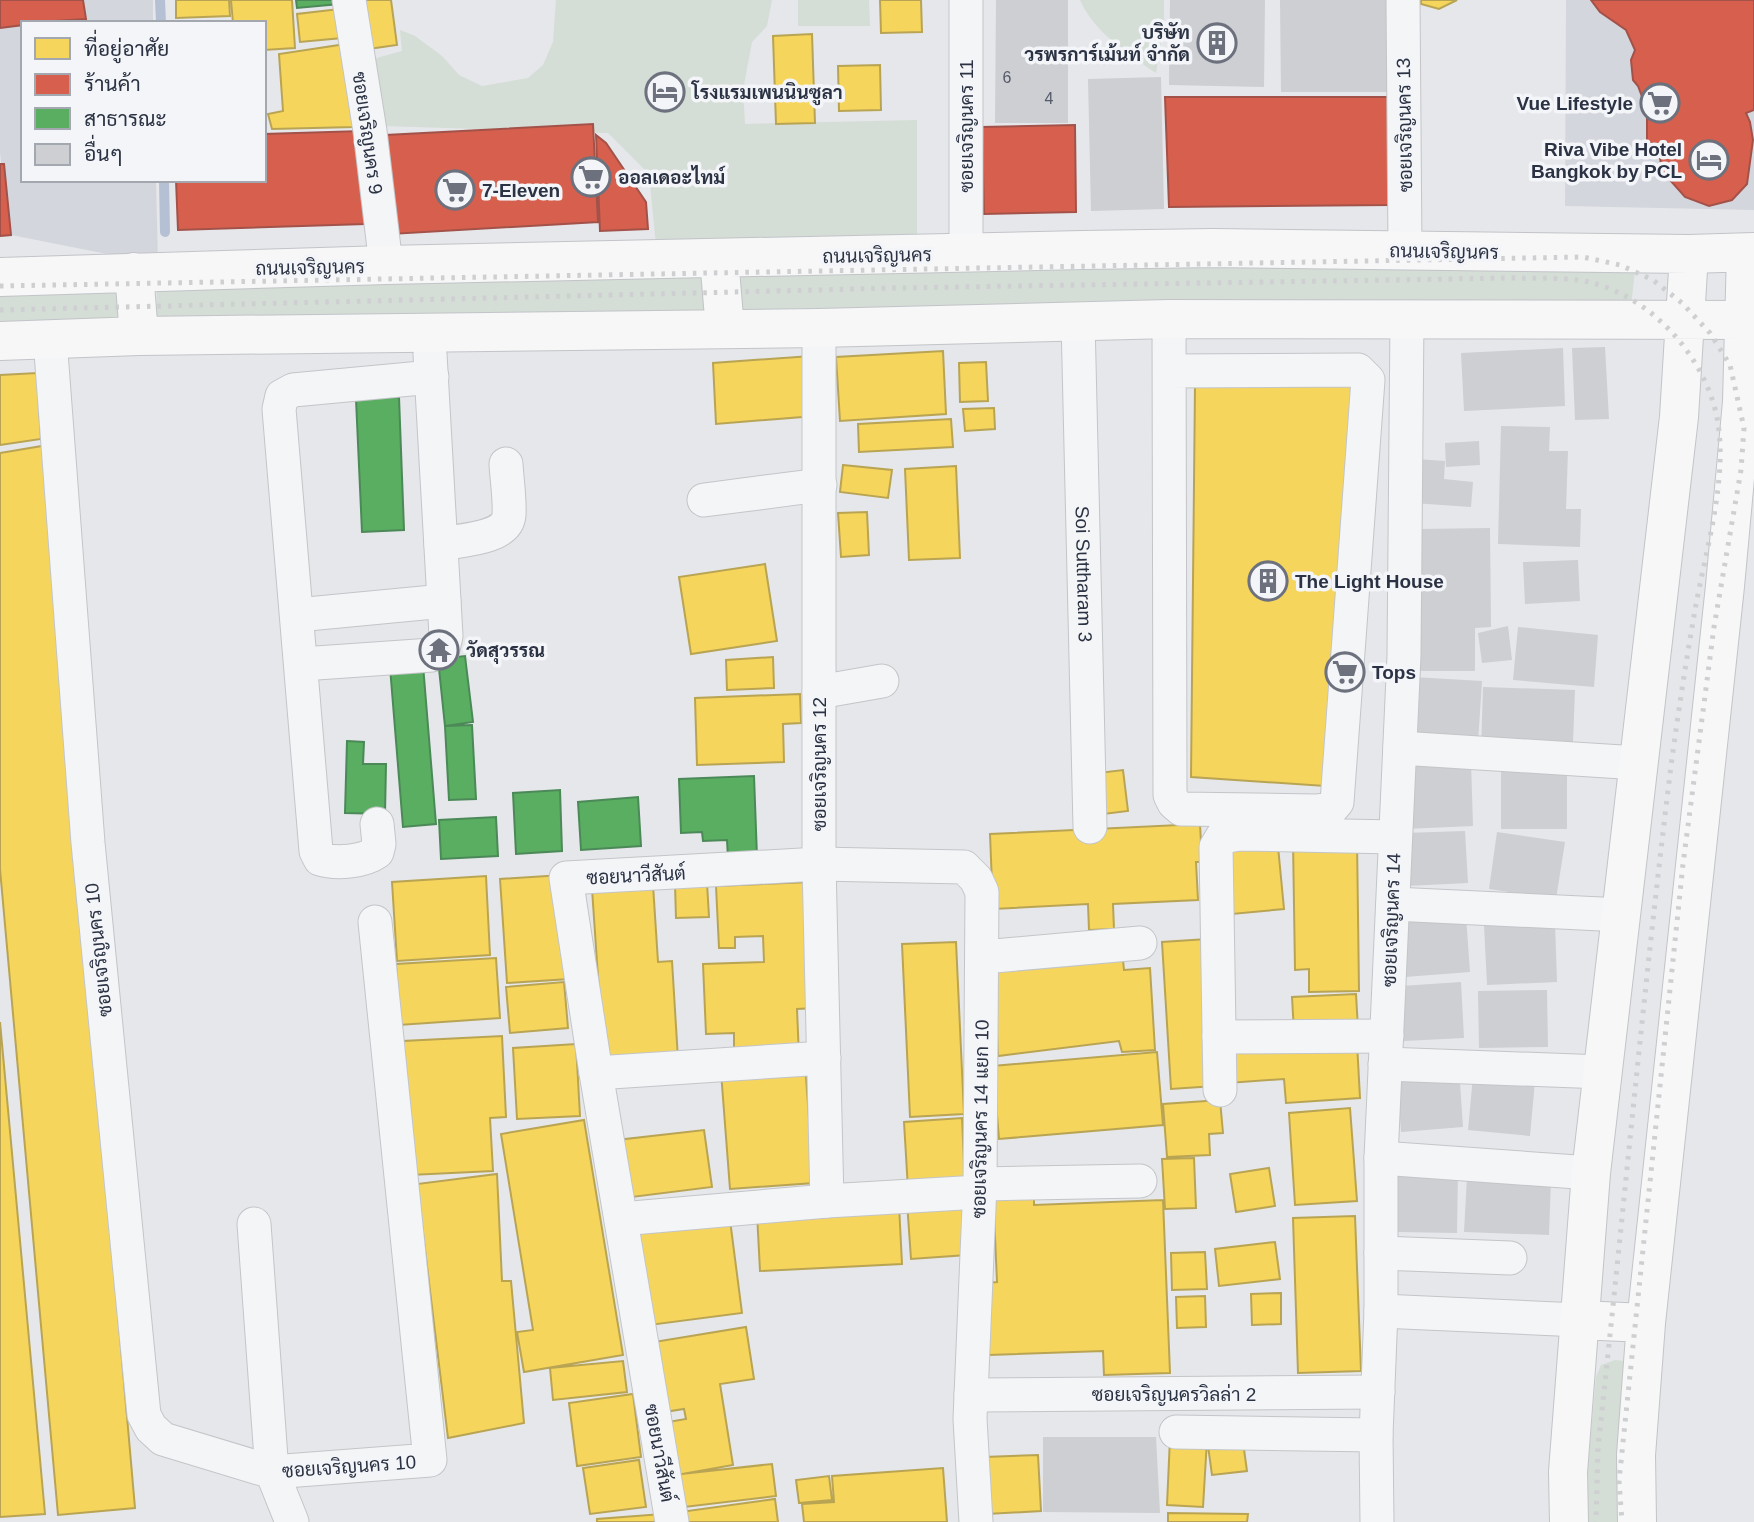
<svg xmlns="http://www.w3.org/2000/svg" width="1754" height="1522" font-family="Helvetica,Sarabun,sans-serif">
  <rect width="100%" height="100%" fill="#e5e7ea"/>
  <path fill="#d4d6dd" d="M0,0H153V23H23V180H156L158,264L11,235L0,153Z
    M1566,0H1754V210L1565,206Z"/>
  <path fill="#d4ddd6" d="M556,0H772L767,26L752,42L743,90L745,124L917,120V236L656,245L649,174L608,133L384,126L373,59L402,51L400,30L415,36L442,56L459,75L482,86L528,78L543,65L553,42Z
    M798,0H869L870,26H798Z
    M1080,0H1164V25L1156,73C1128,54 1094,32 1080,0Z
    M1636,261L1631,306L735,320L730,263Z
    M710,265L715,319L156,324L157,277Z
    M124,278L125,322L0,326V283Z
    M1615,1360L1624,1361L1627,1522H1583L1596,1377L1601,1365Z"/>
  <path fill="#f6d55c" stroke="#b9a454" stroke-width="2" d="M176,0H229L230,16L176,18Z
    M231,0H292L295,48L264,50V23H233Z
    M361,0H391L397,45L368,49Z
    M880,0H921L922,32L881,33Z
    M1421,0H1457L1439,9L1421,4Z
    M339,9L342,38L300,42L297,14Z
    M812,34L815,123L776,124L773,36Z
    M346,44L354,127L272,129L268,114L283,111L279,54Z
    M880,65L881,110L839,111L838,66Z
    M943,351L946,414L840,421L836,357Z
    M811,356L815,416L716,424L713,363Z
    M986,362L988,401L960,402L959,363Z
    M37,373L41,439L0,445V375Z
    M1361,380L1325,786L1191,777L1195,386Z
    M994,408L995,429L965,431L963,409Z
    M951,419L953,447L859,452L858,424Z
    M42,446L135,1508L58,1515L0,869V453Z
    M843,465L892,470L888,498L840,492Z
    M956,466L960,558L909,560L905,469Z
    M867,512L869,555L841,557L838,513Z
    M765,564L777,641L691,654L679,577Z
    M773,657L774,688L727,690L726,660Z
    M800,694L801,723L783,724L784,762L697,765L695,698Z
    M1123,770L1128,811L1104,814L1098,773Z
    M1200,824L1202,862H1196L1198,900L1113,904L1114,929L1089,930L1088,904L993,909L990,834Z
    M1277,836L1284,909L1232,914L1225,841Z
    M1357,840L1359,991L1309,992V969L1295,970L1293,841Z
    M562,875L569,979L507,983L500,879Z
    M486,876L490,955L397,961L392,882Z
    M811,882L816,1008L797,1009L799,1057L734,1060V1033L706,1034L703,964L764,962L763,936L735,937V948H719L716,886Z
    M707,883L709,917L676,918L675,885Z
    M653,885L658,962L672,961L678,1059L604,1064L592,889Z
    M1207,939L1215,1086L1171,1089L1162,942Z
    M956,942L964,1114L910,1117L902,944Z
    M1122,950L1124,970L1150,968L1155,1050L1122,1052L1119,1041L998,1056L994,960Z
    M496,958L500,1018L399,1025L396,964Z
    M564,982L568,1028L510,1033L506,987Z
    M1356,994L1358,1029L1294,1032L1292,997Z
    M0,1022L45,1514L0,1517Z
    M502,1036L506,1117L490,1118L493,1171L410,1175L403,1041Z
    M1357,1043L1360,1098L1286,1103L1284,1079L1228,1083L1225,1048Z
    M576,1044L580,1116L517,1119L513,1048Z
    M1157,1052L1163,1125L999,1139L993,1066Z
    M805,1065L814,1183L730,1189L721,1072Z
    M1220,1100L1223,1133L1209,1134L1210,1155L1167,1157L1163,1104Z
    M1350,1108L1357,1201L1295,1205L1289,1113Z
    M962,1118L965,1186L908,1189L904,1122Z
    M584,1120L623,1355L524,1372L517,1332L533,1330L501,1134Z
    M704,1130L712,1187L624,1198L617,1140Z
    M1194,1158L1196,1208L1165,1209L1162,1159Z
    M1269,1168L1275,1206L1236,1212L1230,1174Z
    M497,1174L502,1281H511L524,1423L448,1438L417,1184Z
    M1034,1190V1205L1163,1200L1170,1373L1104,1375L1103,1351L989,1355L986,1283L997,1282L993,1191Z
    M964,1198L967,1255L911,1259L907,1202Z
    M899,1205L902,1264L760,1271L757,1213Z
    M1355,1216L1361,1371L1298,1373L1293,1218Z
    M730,1220L742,1313L642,1326L631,1232Z
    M1275,1242L1280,1279L1219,1286L1215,1249Z
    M1205,1252L1207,1289L1172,1290L1171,1253Z
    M1281,1293V1324L1252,1325L1251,1294Z
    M1205,1296L1206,1327L1177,1328L1176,1297Z
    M746,1327L754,1379L720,1384L733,1465L671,1476L662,1423L686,1419L684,1409L658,1413L648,1343Z
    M623,1361L627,1392L553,1400L550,1368Z
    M633,1394L641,1457L577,1466L569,1403Z
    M1170,1438L1207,1440L1203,1507L1167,1505Z
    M1243,1442L1247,1471L1212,1475L1208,1446Z
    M1038,1455L1041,1511L987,1514L984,1457Z
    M639,1460L646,1507L590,1514L583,1468Z
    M772,1464L776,1496L676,1508L672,1475Z
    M943,1468L947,1522H804L802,1504L834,1502L832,1476Z
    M829,1476L832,1500L799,1503L796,1480Z
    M775,1499L778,1522H681L680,1512Z
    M1168,1513L1248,1514L1247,1522H1168Z
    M662,1514V1522H597V1519Z"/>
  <path fill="#d6604d" stroke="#a3524a" stroke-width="2" d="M0,0H83L86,19L23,23V25L0,28Z
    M1591,0H1754V110L1746,113L1750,122L1753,140L1747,184L1732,200L1709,206L1685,197L1662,171L1658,144L1647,142V110L1638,86L1633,80L1631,60L1635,50L1626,30L1600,12Z
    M1165,97H1390V205L1169,207Z
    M593,124L598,222L391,234L386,135Z
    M1075,125L1076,212L984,214L982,127Z
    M362,131L365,224L178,230L176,180H264V134Z
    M596,135L606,143L646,202L648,229L600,231Z
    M0,164H4L11,235L0,236Z"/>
  <path fill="#5aae61" stroke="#4c8958" stroke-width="2" d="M296,0H338L339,4L297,8Z
    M399,397L404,530L362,532L356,399Z
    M465,656L473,722L445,726L438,659Z
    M423,665L436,824L403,827L390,667Z
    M472,725L476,799L449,800L445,726Z
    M347,741L364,742L363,764H386L385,814L345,813Z
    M754,776L757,857L728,858L727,840L703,841L702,832L681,833L679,779Z
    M560,790L562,851L516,854L513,793Z
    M638,797L641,846L581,850L578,802Z
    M496,817L498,856L441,859L439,820Z"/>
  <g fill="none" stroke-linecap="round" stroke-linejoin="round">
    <path stroke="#b5c0d4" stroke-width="10" d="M160,0L161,23
      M164,180L165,232"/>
  </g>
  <path fill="#cdcfd2" d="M996,0H1068V123H995Z
    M1170,0H1265L1264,87L1169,85Z
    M1280,0H1387L1388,92H1281Z
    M1161,77L1164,209L1091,211L1088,79Z
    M1605,347L1609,419L1575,420L1572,348Z
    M1563,348L1565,406L1464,411L1461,353Z
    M1501,426L1550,427L1549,451H1568L1566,509H1581L1580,547L1498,544Z
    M1479,441L1480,465L1446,467L1445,443Z
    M1416,459L1445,461L1444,479L1473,482L1471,507L1413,503Z
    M1490,528L1491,627L1475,628V671H1420L1419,529Z
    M1578,560L1580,601L1525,604L1523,562Z
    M1508,626L1512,660L1482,663L1478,633Z
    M1518,627L1598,635L1594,687L1513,680Z
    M1413,677L1482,681L1478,743L1410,738Z
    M1483,687L1575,690L1573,742L1514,740L1481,752Z
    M1471,761L1473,826L1405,829L1402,764Z
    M1501,770H1567V829H1501Z
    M1465,831L1468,883L1406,886L1404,833Z
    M1497,832L1565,842L1556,899L1489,889Z
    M1466,916L1470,972L1405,977L1401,920Z
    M1555,922L1557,982L1487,985L1484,925Z
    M1461,982L1464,1038L1404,1041L1401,986Z
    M1547,990L1548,1047L1479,1048L1478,991Z
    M1459,1068L1463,1127L1401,1132L1397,1073Z
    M1473,1076L1535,1081L1530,1136L1468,1130Z
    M1398,1170L1458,1171L1457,1233L1397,1232Z
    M1467,1176L1551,1179L1549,1235L1464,1232Z
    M1043,1437H1156L1160,1513L1043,1512Z"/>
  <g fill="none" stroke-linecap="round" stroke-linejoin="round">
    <g stroke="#c3c5c8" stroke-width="35">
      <g id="minor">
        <path d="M349,0L370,131L386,265"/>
        <path d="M966,0V252"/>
        <path d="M1403,0L1405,250"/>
        <path d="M1169,319L1170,795L1174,803L1181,809L1316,811L1331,809L1337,802L1368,380L1358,370L1170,371"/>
        <path id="s1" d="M1078,320L1090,827"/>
        <path d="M819,328V864L827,1201"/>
        <path d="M50,339L88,843L144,1415L151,1428L163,1439L272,1472L292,1522"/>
        <path d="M704,500L820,485"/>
        <path d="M441,544C460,540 507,539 509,515C510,499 507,481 506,464"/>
        <path d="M297,615L444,601"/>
        <path d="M302,664L432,655L443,649L446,636L430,354"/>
        <path d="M819,692L882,681"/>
        <path d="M1400,748L1638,763"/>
        <path d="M377,824L379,844L377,852C363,862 336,864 320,859L316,851L279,409L282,396L293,390L432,377"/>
        <path d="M1393,904L1622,915"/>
        <path d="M983,957L1140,943"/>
        <path d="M1219,1037L1387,1036"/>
        <path d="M1385,1064L1603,1072"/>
        <path d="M596,1073L824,1058"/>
        <path d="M1220,1090L1216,847L1222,837L1240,834L1395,837"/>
        <path d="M1381,1158L1591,1173"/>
        <path d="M980,1184L1140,1181"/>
        <path d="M621,1219L827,1201L979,1192"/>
        <path d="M254,1224L272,1472L430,1460L375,922"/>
        <path d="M1381,1253L1510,1258"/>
        <path d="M1381,1311L1579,1320"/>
        <path d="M971,1395L1378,1392"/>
        <path d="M1176,1432L1376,1435"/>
        <path d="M672,1522L596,1073L566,878L819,864L964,867L976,879L982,892L980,1184L970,1419L976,1522"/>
        <path d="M1377,1522L1376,1435L1381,1311V1158L1404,655L1407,318"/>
      </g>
    </g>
    <g stroke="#c2c4c8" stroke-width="40">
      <path id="major" d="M719,258L725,329
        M134,272L139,336
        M0,277L386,265L1083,250L1213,248L1689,254L1754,252
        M0,341L139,336L819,328L1169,319L1754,320
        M1579,1320L1646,1323
        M1569,1522L1568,1472L1591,1173L1679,417L1689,254
        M1637,1522L1636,1455L1646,1323L1725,586L1742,402L1746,253"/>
    </g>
    <use href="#minor" stroke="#f4f5f6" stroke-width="33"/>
    <use href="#major" stroke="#f7f7f8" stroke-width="38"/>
    <path stroke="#cecfd1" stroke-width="5" stroke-dasharray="3.5 7" stroke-linecap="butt" d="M0,286L1583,257L1620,265L1653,280L1682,303L1710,333L1730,365L1744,428L1741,470L1714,627L1683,864L1619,1481L1622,1522
      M0,310L896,288L1512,278C1536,279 1561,277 1584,281C1644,293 1695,345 1713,402C1733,464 1706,547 1695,610C1686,661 1678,714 1671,766C1643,992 1623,1220 1598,1447L1596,1522"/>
  </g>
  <defs>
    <g id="building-ring" transform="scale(2.0125)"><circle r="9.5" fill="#f3f5f8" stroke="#6c717d" stroke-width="1.5"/><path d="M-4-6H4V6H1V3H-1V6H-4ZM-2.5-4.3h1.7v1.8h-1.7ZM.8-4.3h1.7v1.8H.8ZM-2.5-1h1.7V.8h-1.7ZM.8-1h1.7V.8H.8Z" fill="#6c717d"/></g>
    <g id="hotel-ring" transform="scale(2.0125)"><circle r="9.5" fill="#f3f5f8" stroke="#6c717d" stroke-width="1.5"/><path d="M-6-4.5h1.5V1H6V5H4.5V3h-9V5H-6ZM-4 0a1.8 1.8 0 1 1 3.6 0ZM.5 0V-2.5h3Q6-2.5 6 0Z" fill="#6c717d"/></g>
    <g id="supermarket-ring" transform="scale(2.0125)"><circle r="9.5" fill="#f3f5f8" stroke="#6c717d" stroke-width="1.5"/><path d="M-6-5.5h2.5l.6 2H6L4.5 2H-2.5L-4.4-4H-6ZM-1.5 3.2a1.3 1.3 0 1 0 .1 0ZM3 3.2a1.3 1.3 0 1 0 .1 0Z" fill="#6c717d"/></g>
    <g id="temple-ring" transform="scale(2.0125)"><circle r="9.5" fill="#f3f5f8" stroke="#6c717d" stroke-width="1.5"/><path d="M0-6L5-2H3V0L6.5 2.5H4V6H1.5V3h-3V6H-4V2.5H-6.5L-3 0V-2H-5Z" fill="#6c717d"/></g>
  </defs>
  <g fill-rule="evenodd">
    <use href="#building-ring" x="1217" y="43"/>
    <use href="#hotel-ring" x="665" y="92"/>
    <use href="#supermarket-ring" x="1660" y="103"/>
    <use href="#hotel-ring" x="1709" y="160"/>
    <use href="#supermarket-ring" x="591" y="177"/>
    <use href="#supermarket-ring" x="455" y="190"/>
    <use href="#building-ring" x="1268" y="581"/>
    <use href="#temple-ring" x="439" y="650"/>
    <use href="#supermarket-ring" x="1345" y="672"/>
  </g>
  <g text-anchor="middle" stroke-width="7" stroke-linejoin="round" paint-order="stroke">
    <g font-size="16" fill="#545a68">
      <text x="1007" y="83">6</text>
      <text x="1049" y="104">4</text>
    </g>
    <g font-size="19" font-weight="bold" fill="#2b3243" stroke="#f3f5f8" text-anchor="start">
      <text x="1190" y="39" text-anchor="end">บริษัท<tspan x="1190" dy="22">วรพรการ์เม้นท์ จำกัด</tspan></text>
      <text x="692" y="99">โรงแรมเพนนินซูลา</text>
      <text x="1633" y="110" text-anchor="end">Vue Lifestyle</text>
      <text x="1682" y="156" text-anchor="end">Riva Vibe Hotel<tspan x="1682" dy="22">Bangkok by PCL</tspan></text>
      <text x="618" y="184">ออลเดอะไทม์</text>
      <text x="482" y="197">7-Eleven</text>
      <text x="1295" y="588">The Light House</text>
      <text x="466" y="657">วัดสุวรรณ</text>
      <text x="1372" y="679">Tops</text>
    </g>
    <g font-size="19" fill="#2b3243" stroke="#f3f5f8">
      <text transform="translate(1404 125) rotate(-91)" y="7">ซอยเจริญนคร 13</text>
      <text transform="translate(966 126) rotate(-90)" y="7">ซอยเจริญนคร 11</text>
      <text transform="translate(368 133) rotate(82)" y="7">ซอยเจริญนคร 9</text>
      <text transform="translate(1444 251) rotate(1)" y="7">ถนนเจริญนคร</text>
      <text transform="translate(877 255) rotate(-1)" y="7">ถนนเจริญนคร</text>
      <text transform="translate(310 267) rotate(-1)" y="7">ถนนเจริญนคร</text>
      <text dy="7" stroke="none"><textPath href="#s1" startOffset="254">Soi Suttharam 3</textPath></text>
      <text transform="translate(819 764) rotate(-90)" y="7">ซอยเจริญนคร 12</text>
      <text transform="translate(636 875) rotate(-3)" y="7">ซอยนาวีสันต์</text>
      <text transform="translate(1391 920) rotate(-88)" y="7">ซอยเจริญนคร 14</text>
      <text transform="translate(98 950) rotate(-96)" y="7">ซอยเจริญนคร 10</text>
      <text transform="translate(980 1119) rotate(-89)" y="7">ซอยเจริญนคร 14 แยก 10</text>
      <text x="1174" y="1401">ซอยเจริญนครวิลล่า 2</text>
      <text transform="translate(660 1453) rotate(80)" y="7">ซอยนาวีสันต์</text>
      <text transform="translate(349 1466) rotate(-4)" y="7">ซอยเจริญนคร 10</text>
    </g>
  </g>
  <rect x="21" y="21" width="245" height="161" fill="#f3f5f8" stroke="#a3a7b0" stroke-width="2"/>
  <rect x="35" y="38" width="35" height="21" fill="#f6d55c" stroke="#a3a7b0" stroke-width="2"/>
  <text x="84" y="56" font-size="21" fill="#2b3243">ที่อยู่อาศัย</text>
  <rect x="35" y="74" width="35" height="21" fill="#d6604d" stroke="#a3a7b0" stroke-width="2"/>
  <text x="84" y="91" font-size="21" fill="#2b3243">ร้านค้า</text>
  <rect x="35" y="108" width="35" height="21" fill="#5aae61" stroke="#a3a7b0" stroke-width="2"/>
  <text x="84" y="126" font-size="21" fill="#2b3243">สาธารณะ</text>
  <rect x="35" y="144" width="35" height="21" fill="#cdcfd2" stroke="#a3a7b0" stroke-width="2"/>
  <text x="84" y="161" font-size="21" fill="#2b3243">อื่นๆ</text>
</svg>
